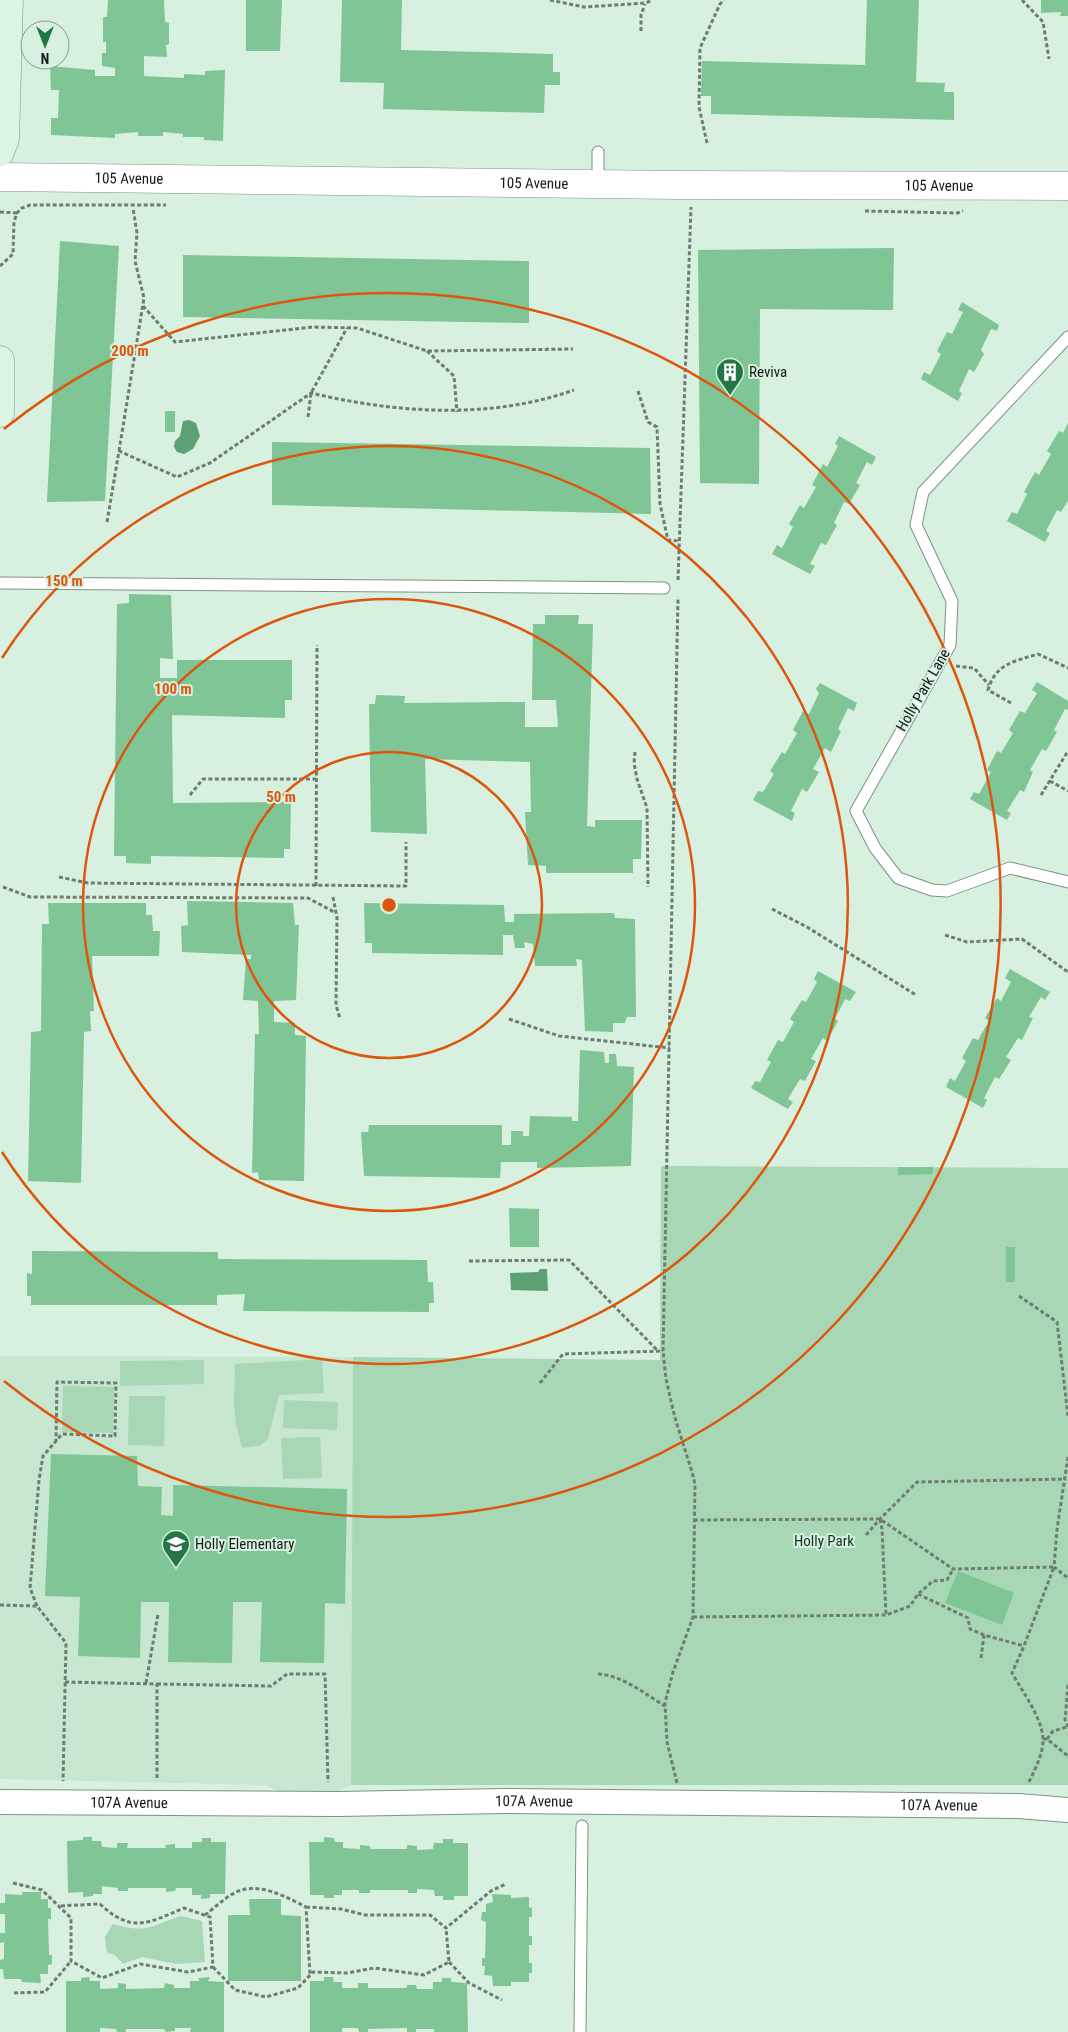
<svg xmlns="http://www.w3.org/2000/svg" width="1068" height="2032" font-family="'Roboto Condensed',sans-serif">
  <rect width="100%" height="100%" fill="#d8f0df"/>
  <path fill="#c7e7d0" d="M0,1356L353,1357L351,1785L335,1792H282L264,1785L0,1779Z"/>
  <path fill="#a8d7b6" d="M661,1166L1068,1168V1785H351L353,1357L660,1360Z
    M322,1359L324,1393L279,1395L268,1439L259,1446L242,1448L236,1424L234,1403L235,1364Z
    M204,1360V1384L120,1386V1361Z
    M63,1386L114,1387L113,1433L62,1432Z
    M129,1396H165L164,1446L128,1445Z
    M284,1400L338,1402L337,1430L283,1428Z
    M320,1437L322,1478L283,1479L281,1438Z
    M181,1916L202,1921L205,1962L176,1964L142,1957L123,1964L115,1955L107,1953L105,1937L113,1924C148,1934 149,1926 181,1916Z"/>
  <path fill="#5ca174" d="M189,420L196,423L200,436L193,449L184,454L177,452L174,447L175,441L180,436L183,421Z
    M540,1269H547L548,1291L511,1290L510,1273L538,1272Z"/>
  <path fill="#7fc596" d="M108,0H164L165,22L169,23V44L166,45L167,57L144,56V76L184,78V74L205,75V71L225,70L223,141L204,140V137H183V134L163,132V136H138V132L115,134V138L51,135V118H58L59,90H51L50,66L95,70V76H115V68L102,66V53H106V42H103V17H107Z
    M246,0H282L280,51H246Z
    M342,0H402L401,50L553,54V72H560V85H545L544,113L383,109L384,83L340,82Z
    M867,0H919L916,82L945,83L944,92H954V120L711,114V96H701L702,61L865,65Z
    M1041,0H1068V16H1060L1061,12L1041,13Z
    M60,241L119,246L105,501L47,502Z
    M894,248L893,310L760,309L759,484L700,483L698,250Z
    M183,255L529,261V323L183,317Z
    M962,302L999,325L997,331L991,329L981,350L984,354L974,372L969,369L959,391L962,393L958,401L921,379L924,372L930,375L941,354L937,351L947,332L952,334L963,312L958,310Z
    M165,411H175V432H165Z
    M1068,423V501L1061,512L1057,510L1046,531L1050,533L1045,542L1007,521L1012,512L1017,514L1027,494L1024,492L1035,472L1039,475L1051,454L1047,451L1059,431L1063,433Z
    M839,436L876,457L872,465L867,462L856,483L860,485L849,504L844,502L834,523L837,525L826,545L821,543L810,564L815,566L810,574L772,554L777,545L782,548L793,527L789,524L800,505L804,508L816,487L812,485L823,464L827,467L838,446L835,444Z
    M272,442L650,448L651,514L272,505Z
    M129,594L171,595L173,659L160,658V678H177V660H292V700H285V718L172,715L173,803L291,802L290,849H284V858L151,856V864L126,863V856H114L117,604L129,603Z
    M545,615H579L578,624H593L587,826L595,827V820H642L641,859H633V873H546V866L528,865L525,812H531L530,762L425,759L427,834L371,832L369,704H375L376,695L405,696L404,703L525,702V727H558L556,700H532L533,624H545Z
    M1037,682L1068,701V710L1065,709L1054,730L1057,732L1046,751L1042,749L1030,770L1033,772L1024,792L1020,790L1007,811L1011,813L1007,820L970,799L974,792L979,794L991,772L987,770L997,751L1001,753L1013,733L1009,730L1020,711L1025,713L1037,693L1032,690Z
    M820,683L857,703L854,711L848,708L838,729L841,731L831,752L825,748L813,769L819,772L807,792L802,789L791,811L795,813L792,821L753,800L758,791L763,792L774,774L770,771L782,752L785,754L797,733L793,730L803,711L809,714L819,693L816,689Z
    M187,901L293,903L295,925H299L296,1000L274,1001V1022L295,1023V1035L306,1036L304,1181L259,1180L258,1172L252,1173L255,1034H259L258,1001L243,1000L246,959H251V955L182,952L181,926L188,925Z
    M48,903H146V915H152L153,931H160L159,956H92L94,1011H90L91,1031L84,1032L81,1183L28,1181L31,1032L41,1031L42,924H49Z
    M364,903L504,905L505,922H514V914L614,913L615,918L635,919L636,1017H627L625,1023H613V1032L585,1031L582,960L576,959L577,966H535L533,944L524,942L525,948H515L513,935H503V955L372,953V943H365Z
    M1010,969L1050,992L1045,1000L1041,997L1029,1017L1033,1018L1022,1040L1018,1038L1006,1057L1011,1060L999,1079L995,1077L984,1098L987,1100L983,1108L946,1087L950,1078L955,1081L966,1061L962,1058L973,1038L978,1040L989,1021L985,1018L997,998L1001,1001L1011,982L1005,978Z
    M818,971L856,992L850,1001L845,999L835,1019L838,1021L827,1041L823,1038L811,1059L816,1061L805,1081L800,1079L788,1099L793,1102L788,1109L751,1088L755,1081L760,1082L771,1062L767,1060L778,1040L783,1042L794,1022L790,1019L802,1000L806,1002L817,982L814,979Z
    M580,1050L604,1052L605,1063H609V1054H616L617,1066L634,1067L631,1166L537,1168V1162H501L500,1178L364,1176L361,1132H368L369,1125H502V1145H511V1131H523V1136H529L530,1116L572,1117V1121H578Z
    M898,1167H933V1174L898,1175Z
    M509,1208L539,1209V1247H510Z
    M1006,1247H1015V1282H1006Z
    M32,1251L218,1252V1259L427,1260L428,1282H433L434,1303H429V1312L243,1311L245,1294L217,1295V1305H31V1296H27V1273L32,1274Z
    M51,1454L137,1456L138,1486L162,1487L161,1515L173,1516V1485L347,1489L345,1604L325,1603L324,1663L260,1662L262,1602H233L232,1663L168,1662L169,1602H141L140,1658L78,1656L80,1597L45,1596Z
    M958,1571L1014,1593L1002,1625L945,1603Z
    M83,1837H92V1841H101L102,1847L117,1848V1843H128L127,1848H166L165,1845L175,1844V1848H192V1842H202V1838H211V1842H226L225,1894H210V1898L201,1899V1895H192V1888H176L175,1891L166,1892V1888H128V1891H118V1888L102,1886V1894H93V1896L83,1897V1892L68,1893L67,1841L83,1840Z
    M324,1837L334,1838L335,1842H343V1848L360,1849V1845L370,1846V1849H407V1845L417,1846V1850L433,1849L434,1843H443V1839H453V1843H468V1896H454V1900H443V1896H435L434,1890L417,1889V1893H408V1890H370V1893H359V1890H342V1895H334V1898H324V1895H310L309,1842H324Z
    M22,1892H41V1899H48V1908H51V1919H48L49,1955H52V1964L48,1965V1974H40L41,1983L22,1982L21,1979H4L3,1969H0V1960L4,1959V1942L0,1943V1933H5V1914H0V1903H5V1894L22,1895Z
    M492,1894L511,1895V1898L529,1897V1907L532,1908V1917H529V1936H532V1945H529V1963H532V1973H529V1982H511V1986H493L492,1976L484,1975L485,1966H482V1958H485L486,1922L481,1920L482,1912H486V1904L493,1902Z
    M249,1899H281V1915L301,1916V1981H228V1915H250Z
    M89,1977L90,1981H100V1989L118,1988V1983L126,1984V1989L164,1988L165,1983L174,1985V1988H190V1981H199V1978L210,1977L208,1981L224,1982V2032H190L191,2028H175V2031L166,2032L164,2029H126V2032H117L116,2029L100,2028V2032H66V1981H81V1978Z
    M324,1977H333L334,1982H342V1988H358V1983H368V1988H407V1985H416L417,1989H433V1982H442V1978H451V1982L467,1983L468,2032H434V2029H416V2032H407V2028L368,2029V2032H359L358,2028H342V2032H310V1981H324Z"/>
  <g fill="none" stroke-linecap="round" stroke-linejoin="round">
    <g stroke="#7c9382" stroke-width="13">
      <path id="service" d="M598,152V184
        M1068,337L923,492L916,525L952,601L950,645L856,811L875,848L898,878L932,890L947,891L1010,868L1068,882
        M0,583L664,588
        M580,2032L582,1826"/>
    </g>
    <g stroke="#7c9382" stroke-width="26">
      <g id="minor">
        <path id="s1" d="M0,1802L338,1804L505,1801L1019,1806L1068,1810"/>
      </g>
    </g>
    <g stroke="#7c9382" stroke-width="29">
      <g id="tertiary">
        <path id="s2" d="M0,177L677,185L1068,186"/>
      </g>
    </g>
    <g stroke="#7c9382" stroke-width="29">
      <path id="secondary" d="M0,152L5,139L9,0
        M0,360V413"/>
    </g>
    <path stroke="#6e7d72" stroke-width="3" stroke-dasharray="4 2.5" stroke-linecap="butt" d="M550,0L584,7L646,3L652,0
      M1022,0L1043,22L1049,59
      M641,31V15L645,4
      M707,143L699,107L700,48L720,4L724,0
      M865,211L957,213L963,211
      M0,212L17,213
      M0,266L13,254L14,222L17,213L22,208L30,205H166
      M143,306L175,342L313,327L357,328L427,351L573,349
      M427,351L454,376L457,412
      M638,391L648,422L657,427L660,504L668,540L679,541
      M308,417L311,393L347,328
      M119,451L144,298L135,261L137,233L133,208
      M107,522L119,451L177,477L210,463L311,393C396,413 490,420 574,390
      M678,580L691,207
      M956,666L974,668L989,685
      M1011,703L988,690C995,664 1015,661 1038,654L1068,668
      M635,752L634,763L637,779L647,808L648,887
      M1050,781L1068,791
      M190,795L203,779H316
      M1041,795L1068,751
      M59,877L88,883L406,886V842
      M316,886L317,645
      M3,887L30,897L308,898L336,913
      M333,897L337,918L336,1005L340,1019
      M772,909L807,927L916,995
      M945,935L967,942L1022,939L1068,972
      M509,1019L559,1036L670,1048
      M469,1261L569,1260L658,1351
      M1019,1296L1057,1322L1068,1416
      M540,1383L563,1354L663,1351
      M1068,1457L1057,1529L1054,1567L1068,1578
      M880,1519L882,1529L886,1615
      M694,1520L880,1519L953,1569L1054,1567L1024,1646L1012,1673C1022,1691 1043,1719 1043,1740C1043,1755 1034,1771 1028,1784
      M866,1535L880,1519L917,1482L1066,1479
      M918,1594L968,1618L970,1629L984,1635L1024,1646
      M0,1605L37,1606L66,1643L63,1781
      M37,1606L30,1588L39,1480L43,1456L62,1434L115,1436L116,1383L57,1382L56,1441
      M693,1617L886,1615L910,1606L918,1594L933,1581L947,1580L953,1569
      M981,1658L984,1635
      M598,1674C622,1675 645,1694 665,1706
      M65,1682L157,1684V1780
      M146,1683L158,1614
      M157,1684L271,1686L287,1674H325L328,1782
      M1068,1685L1065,1720L1068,1727
      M1043,1739H1047L1068,1756
      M1047,1739L1053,1731L1067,1727
      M677,1783L667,1742L665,1703L673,1672L693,1617L695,1484L692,1472L675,1418L666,1379L663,1351L678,597
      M13,1883L42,1890L71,1918V1961L102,1978L140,1964L188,1972L213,1967L210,1917L184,1908C148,1923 132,1934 100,1904L58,1906
      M306,1907L341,1909L365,1915H430L446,1928L491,1891L506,1884
      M205,1915C217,1906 231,1891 246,1889C267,1886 288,1898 306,1907L310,1975
      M449,1962L469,1983L502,2000
      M213,1967L235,1990L266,1997L298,1988L313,1972L347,1973L374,1968L424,1975L449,1962L446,1928
      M14,1993L45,1992L71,1961"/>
    <use href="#service" stroke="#fff" stroke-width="11"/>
    <use href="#minor" stroke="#fff" stroke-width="24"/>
    <use href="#tertiary" stroke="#fff" stroke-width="28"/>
    <use href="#secondary" stroke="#dcf4e4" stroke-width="28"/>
  </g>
  <g fill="none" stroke="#dd560d" stroke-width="2.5">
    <circle cx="389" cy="905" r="153"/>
    <circle cx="389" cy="905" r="306"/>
    <path d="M2 658A459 459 0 1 1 2 1152"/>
    <path d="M4 429A612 612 0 1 1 4 1381"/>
  </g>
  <defs>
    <g id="building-pin" transform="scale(1.4375)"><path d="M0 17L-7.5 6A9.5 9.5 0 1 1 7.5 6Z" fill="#257647" stroke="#d8f0df"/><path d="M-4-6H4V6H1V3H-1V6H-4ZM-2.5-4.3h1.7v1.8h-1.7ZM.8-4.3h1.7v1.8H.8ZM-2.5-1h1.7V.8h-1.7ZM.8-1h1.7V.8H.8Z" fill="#fff"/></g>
    <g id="school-pin" transform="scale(1.4375)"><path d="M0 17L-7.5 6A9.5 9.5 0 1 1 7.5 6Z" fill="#257647" stroke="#d8f0df"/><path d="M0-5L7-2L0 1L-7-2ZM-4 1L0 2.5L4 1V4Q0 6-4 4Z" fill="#fff"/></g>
  </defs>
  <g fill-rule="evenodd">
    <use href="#building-pin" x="730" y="372"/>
    <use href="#school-pin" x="176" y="1544"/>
  </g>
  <g text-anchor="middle" stroke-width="4" stroke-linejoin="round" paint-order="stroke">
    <g font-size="15" fill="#141d17" stroke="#d8f0df">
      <text dy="5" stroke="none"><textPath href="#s2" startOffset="129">105 Avenue</textPath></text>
      <text dy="5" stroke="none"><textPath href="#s2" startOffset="534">105 Avenue</textPath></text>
      <text dy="5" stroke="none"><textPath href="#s2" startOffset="939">105 Avenue</textPath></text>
      <text transform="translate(923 690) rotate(-60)" y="5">Holly Park Lane</text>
      <text dy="5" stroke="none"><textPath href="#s1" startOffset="534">107A Avenue</textPath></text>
      <text dy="5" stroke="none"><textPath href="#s1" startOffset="129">107A Avenue</textPath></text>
      <text dy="5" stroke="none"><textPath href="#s1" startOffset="939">107A Avenue</textPath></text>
    </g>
    <g font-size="15" fill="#141d17" stroke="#d8f0df" text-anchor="start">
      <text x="749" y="377">Reviva</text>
      <text x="195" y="1549">Holly Elementary</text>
    </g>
    <g font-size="15" fill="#12311e" stroke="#d8f0df">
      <text x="824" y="1546">Holly Park</text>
    </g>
  </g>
  <circle cx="389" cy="905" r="8" fill="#dd560d" stroke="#d8f0df" stroke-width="2.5"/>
  <g font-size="15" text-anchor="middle" font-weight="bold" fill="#dd560d" stroke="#d8f0df" stroke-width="4" stroke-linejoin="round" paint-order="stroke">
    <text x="130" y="356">200 m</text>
    <text x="64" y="586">150 m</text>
    <text x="173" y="694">100 m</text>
    <text x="281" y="802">50 m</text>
  </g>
  <g transform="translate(45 45) rotate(180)"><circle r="24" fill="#d8f0df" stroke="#8a9c8f"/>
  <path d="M0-4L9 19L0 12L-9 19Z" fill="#257647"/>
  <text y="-8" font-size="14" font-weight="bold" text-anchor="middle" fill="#141d17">N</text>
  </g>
</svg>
